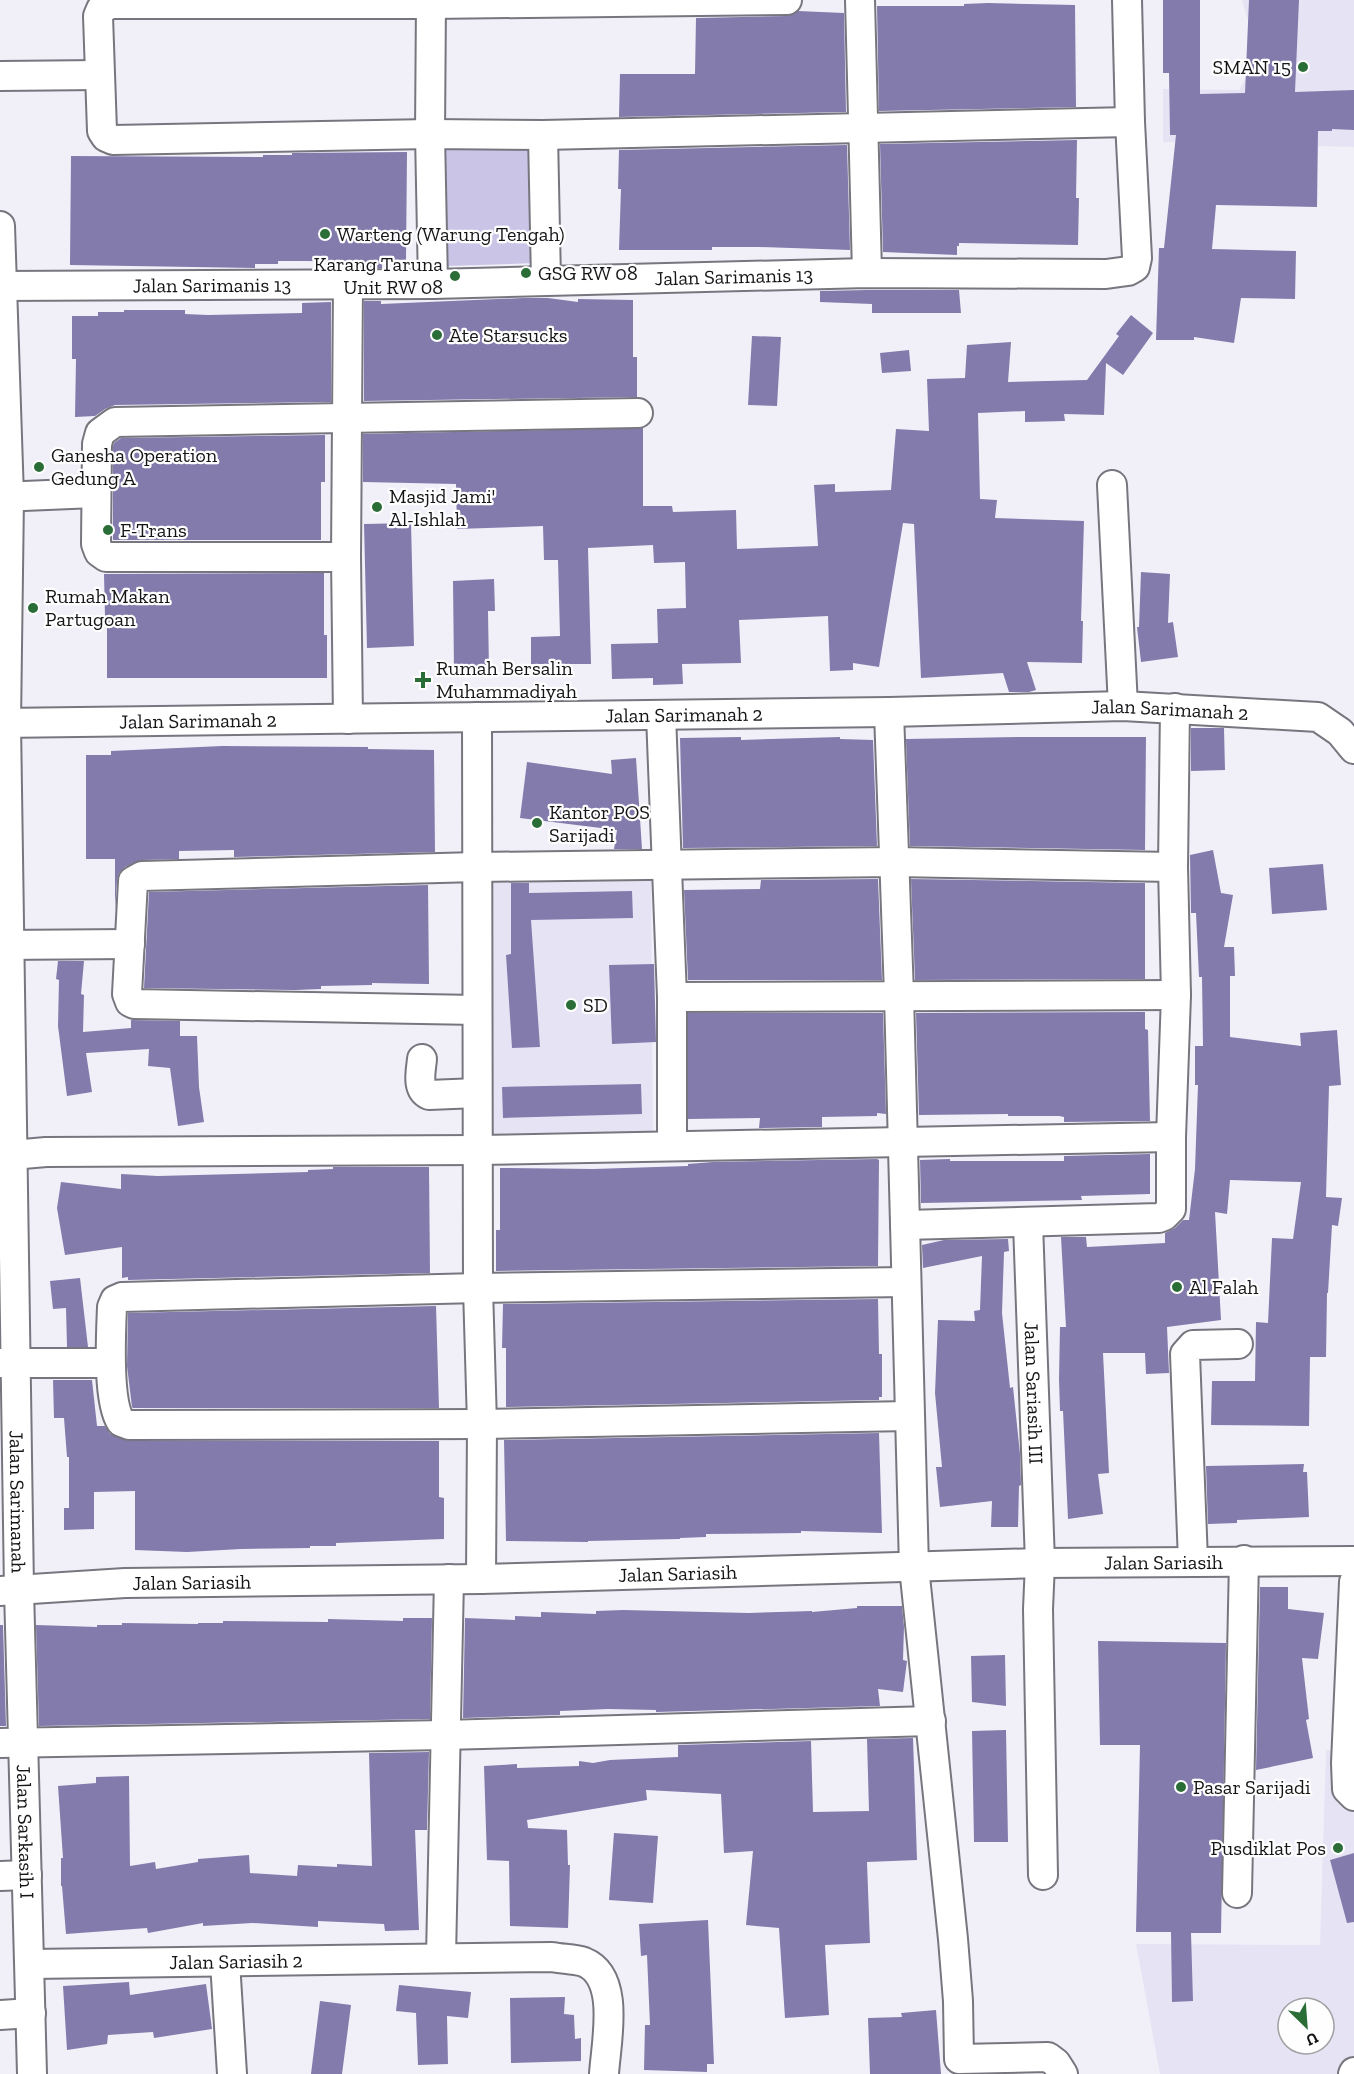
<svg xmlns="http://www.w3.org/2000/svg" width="1354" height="2074" font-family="'Zilla Slab',serif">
  <rect width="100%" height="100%" fill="#f1f0f8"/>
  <path fill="#e6e4f4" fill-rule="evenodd" d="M1242,0H1354V147L1163,142V89L1239,90L1265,46L1247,18Z
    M651,875L653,1133L490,1135L488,877Z
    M1326,1750L1354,1752V2074H1160L1136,1944L1320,1945ZM1288,2008H1324V2044H1288Z"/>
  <path fill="#cac5e6" d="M532,142L537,263L447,266L443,146Z"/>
  <path fill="#837bac" d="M1163,0H1200V94L1245,93L1249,0H1299L1295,92L1354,90V130L1332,129V131H1318L1317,207L1216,205L1212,249L1296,251L1295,299L1241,298L1234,343L1194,337V340H1156L1159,248H1164L1176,135H1170L1169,73H1163Z
    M988,3L1075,5L1076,107L879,111L877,6H964V4Z
    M798,11L844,13L846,112L619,117L620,74H695L696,18L787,16Z
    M1077,140L1076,198H1079L1078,245L959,243V246H957V255L883,252L880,144Z
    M847,145L850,250L760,247H712V250H619L621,189H618L619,150Z
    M407,152L406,260L382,259V268H354V262L308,261H278V264H255V268L70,265L71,156L263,157V155H292V153Z
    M867,290H959L961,313H872V304L820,302V291Z
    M523,298H548L578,302V299L633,300V357H637V397L364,401V301H381V304Z
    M331,302V402L115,405L105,409L95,416L75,417L76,359H72V316H98V312H124V310H185V314L208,315L302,313V303Z
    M1131,315L1153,333L1123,375L1106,363L1104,415L1064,414L1065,421L1025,422V411L978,413L980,499L997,500L995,518L1084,521L1081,621H1083L1082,663L1027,662L1036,690L1029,692H1009L1003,673L921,678L914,524L903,523L879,667L853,663V670L830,671L828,616L739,620L741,663L682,664L683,684L653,685V678L612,679L611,644L658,643L657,609L686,608L685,562L654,563L653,545L588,548L591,664H531V637L560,636L558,560H544L543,526L457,529L456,484L363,482V434L643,428V506H672L673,512L736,510L737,549L818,546L814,485L835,484V492L891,490L896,429L929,431L927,379L965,378L967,345L1011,342L1008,382L1087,380L1119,336L1116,334Z
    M752,336L781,337L777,406L748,405Z
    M909,350L911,371L882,373L880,353Z
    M325,435V482H321V540H113V446L114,443L121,438Z
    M411,523L414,646L367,648L364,524Z
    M1141,572L1170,574L1168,623L1173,622L1178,657L1141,662L1137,627H1139Z
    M324,573V635H327V678H107V617H105L104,574Z
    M494,579L495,611H488L489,671L454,672L453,581Z
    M1191,728H1224L1225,770L1191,771Z
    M741,737V740L840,737V739L873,740L877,846L683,848L680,738Z
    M1017,737H1146L1145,850L910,846L906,739Z
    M222,746L368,747V749L434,750L435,852L234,857V850L179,851V859L142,860L125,867L119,873L117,880L115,910V859H86V755H111V751Z
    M636,758L642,849H614L617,830L520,818L527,762L612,774L611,760Z
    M1213,850L1221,893L1233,895L1224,947H1234L1235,976H1230V1037L1301,1046L1300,1033L1337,1030L1341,1085L1329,1086L1326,1197L1342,1198L1338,1226L1332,1225L1328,1293H1327L1326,1357H1310L1309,1426L1211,1425L1212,1381H1255L1256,1322L1268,1323L1272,1238L1293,1239L1301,1182L1230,1180L1227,1214L1215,1212L1221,1320L1167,1327L1169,1373L1146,1374L1145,1353H1103L1109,1473L1098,1474L1103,1514L1068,1519L1063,1411H1060L1059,1379L1060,1327H1066L1061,1237H1086L1087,1247L1165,1243V1233L1175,1228L1183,1220H1189L1195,1169L1198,1085H1195V1046H1203L1202,977H1199L1196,913H1191L1190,855Z
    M1323,864L1327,910L1272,914L1269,868Z
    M878,879L882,980H688L684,890L760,889L761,880Z
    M911,879L1145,883V979L915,980Z
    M511,883H529V893L632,891L633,918L531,920L540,1047L512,1048L506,955L511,954Z
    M428,885L429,984L372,983V985L321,986V989L295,990L144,988L149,892Z
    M58,961H84L81,994L84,995L83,1032L131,1028V1020L180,1021V1036H197L199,1087L204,1122L178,1126L170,1068L148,1066L149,1049L86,1053L92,1092L67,1096L58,1026L59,980L56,979Z
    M654,964L656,1042L612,1044L609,965Z
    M1145,1012V1029L1148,1030L1150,1121L1064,1122V1117L1059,1116H1008V1114L919,1115L916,1013Z
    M688,1013H883L886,1114L877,1113V1116L822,1117V1127L759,1128L760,1118L688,1119Z
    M641,1084L642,1114L503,1118L502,1087Z
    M1150,1154V1194L1081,1196L1082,1200L921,1203L920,1160L950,1159V1161H1064V1156Z
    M877,1159L879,1160L878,1266L496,1271V1230H500V1168L593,1169L688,1166V1164L713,1162Z
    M333,1167H429L430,1273L128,1280V1277L122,1278V1247L65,1255L57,1208L61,1182L121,1189V1174L158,1176L308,1172V1170L333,1169Z
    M1008,1239L1009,1251L1004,1252L1002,1313L1010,1388L1013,1387L1020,1454L1021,1485L1019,1486L1018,1527H991L992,1501L940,1507L936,1467H942L935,1393L938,1320L975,1321L974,1311L980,1310L982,1256L923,1268L922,1245L944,1240Z
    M80,1278L88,1347H67L66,1308L53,1309L50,1281Z
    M878,1299L879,1354H882V1397H879V1400L506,1407V1348H502L503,1304Z
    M436,1306L439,1408H133L132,1407L127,1366L128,1313Z
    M53,1380H92L97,1426H105L110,1434L129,1441H439V1497L444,1498V1539L336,1543V1546H310V1548L241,1549L187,1552L135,1550V1491L94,1492V1529L64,1530V1508H69V1457H67L64,1418H54Z
    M879,1433L882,1533L801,1531V1533L706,1534V1537L680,1538V1539L588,1541V1542L506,1541L504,1440Z
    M1304,1464L1303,1472H1307L1309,1517L1237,1520V1523L1208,1524L1206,1466Z
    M1260,1587H1288V1609L1324,1613L1318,1659L1302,1658L1309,1719L1306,1720L1313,1758L1256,1770Z
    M857,1606H902L904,1627L903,1660L907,1661L903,1692L878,1689L880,1706L656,1712V1710L608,1709L560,1711V1715L463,1718L465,1618L515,1620V1616L541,1617V1612L596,1614V1611L623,1610L749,1613L812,1611V1612L857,1608Z
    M403,1618H432L430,1719L39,1726L36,1625L97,1627V1625H122V1623L198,1624V1623H223V1621L328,1622V1619L403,1621Z
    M0,1625H3L6,1726H0Z
    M1098,1641L1226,1643L1221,1933H1191L1193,2001L1172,2002L1171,1932H1136L1140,1745H1100Z
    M1005,1655L1006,1706L972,1702L971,1656Z
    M1006,1730L1008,1842H974L972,1731Z
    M913,1738L917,1860L867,1862L870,1943L825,1945L829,2015L785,2018L779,1928L746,1925L753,1851L724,1853L721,1794L646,1790L647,1800L527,1820L528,1828L567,1830L568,1865H570L568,1928L510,1926L509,1861L487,1860L484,1766L517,1764V1768L579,1766V1761L593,1763L610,1760L678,1757V1745L811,1741L813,1812L869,1811L867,1739Z
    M429,1752L427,1830H415L419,1930L385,1931L384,1924L318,1921V1927L252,1923L203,1926V1923L148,1933L147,1928L66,1934L62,1886H61V1858H63L58,1786L96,1783V1777L129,1776L130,1866L155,1862L156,1869L198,1862V1859L249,1855L250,1873L297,1876L298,1865L337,1867V1864L372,1866L369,1753Z
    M614,1833L658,1836L653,1903L609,1900Z
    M1354,1853V1922L1347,1923L1330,1860Z
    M708,1920L714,2064H707V2072L644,2070L645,2025H650L647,1955L641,1956L639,1924Z
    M129,1982L130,1995L206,1984L212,2029L154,2038L153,2032L108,2035L107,2044L67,2050L63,1986Z
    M399,1985L471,1992L468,2018L447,2016L448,2064L418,2065L416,2013L396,2011Z
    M565,1997L564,2014L574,2015L575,2039L581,2038V2061L511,2063L510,1998Z
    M320,2001L351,2005L342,2074H311Z
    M936,2010L941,2074H870L868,2018L902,2017L901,2013Z"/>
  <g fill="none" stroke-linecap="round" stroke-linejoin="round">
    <g stroke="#77767e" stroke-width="32">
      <g id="minor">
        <path d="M431,0L430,134L433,284"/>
        <path d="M787,0L431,4H111L101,9L98,16L102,131L106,137L113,140L430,134L543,135L1130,122"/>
        <path d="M860,0L867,273"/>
        <path d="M0,76L99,75"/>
        <path d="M543,135L546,280"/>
        <path id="s1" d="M0,226L9,497L6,723L19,1590L32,2074"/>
        <path d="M348,284L346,557L348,719"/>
        <path id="s2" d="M0,286L433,284L867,273L1106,274L1128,271L1135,267L1137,258L1130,122L1127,0"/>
        <path d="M1112,485L1123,706"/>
        <path d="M0,497L95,493"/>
        <path d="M346,557H106L99,552L96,544L97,444L100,433L115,422L638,413"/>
        <path d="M889,712L899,995L914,1567L953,1939L958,2001L959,2059L1048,2057L1056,2063L1063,2074"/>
        <path d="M661,715L672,997V1146"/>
        <path d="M477,717L478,1288L482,1424L481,1579"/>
        <path id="s3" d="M0,723L889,712L1123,706L1318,717L1340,732L1354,749"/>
        <path d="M0,945L130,944"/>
        <path d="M672,997L1176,995"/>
        <path d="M477,1010L134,1004L130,1002L127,994L133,881L142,876L477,867L895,862L1173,867"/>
        <path d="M422,1059C421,1071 416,1089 429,1095L477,1093"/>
        <path d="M0,1156L46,1152L477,1150L1171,1137"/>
        <path id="s4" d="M1028,1223L1040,1563L1038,1609L1043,1875"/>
        <path d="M905,1225L1159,1218L1164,1216L1171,1209V1137L1176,995L1173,867L1175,708"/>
        <path d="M905,1282L478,1288L122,1297L115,1300L112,1307C111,1333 107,1401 121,1422L129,1425L482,1424L909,1416"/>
        <path d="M0,1363H110"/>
        <path d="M1193,1561L1185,1354L1193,1345L1238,1344"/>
        <path d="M1354,1582L1346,1763L1347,1789L1354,1796"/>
        <path id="s5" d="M0,1591L125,1583L481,1579L1040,1563L1354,1561"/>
        <path d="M0,1743L445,1735L931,1721"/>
        <path d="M0,1876L27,1875"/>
        <path d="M1237,1893L1244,1560"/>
        <path d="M441,1957L449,1579"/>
        <path d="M225,1962L232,2074"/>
        <path id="s6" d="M30,1964L552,1957C562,1959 575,1959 584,1962C621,1977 606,2042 604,2074"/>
        <path d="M0,2015L31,2013"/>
        <path d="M1353,2074L1354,2072"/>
      </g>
    </g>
    <use href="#minor" stroke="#fff" stroke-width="28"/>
  </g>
  <g fill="#2a6d37" stroke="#fefefe" stroke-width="2">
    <circle cx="1303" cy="67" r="6"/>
    <circle cx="325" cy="234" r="6"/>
    <circle cx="526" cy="273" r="6"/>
    <circle cx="455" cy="276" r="6"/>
    <circle cx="437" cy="335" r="6"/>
    <circle cx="39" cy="467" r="6"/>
    <circle cx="377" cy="507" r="6"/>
    <circle cx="108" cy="530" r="6"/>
    <circle cx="33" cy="608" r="6"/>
    <path d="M420 671h6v6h6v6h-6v6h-6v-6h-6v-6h6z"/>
    <circle cx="537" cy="823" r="6"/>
    <circle cx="571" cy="1005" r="6"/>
    <circle cx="1177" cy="1287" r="6"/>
    <circle cx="1181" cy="1787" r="6"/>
    <circle cx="1338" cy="1848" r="6"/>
  </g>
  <g text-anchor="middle" stroke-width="4.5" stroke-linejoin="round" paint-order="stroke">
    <g font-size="20" fill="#151417" stroke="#fefefe" text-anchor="start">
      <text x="1291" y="74" text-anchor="end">SMAN 15</text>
      <text x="337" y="241">Warteng (Warung Tengah)</text>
      <text x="443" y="271" text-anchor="end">Karang Taruna<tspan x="443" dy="23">Unit RW 08</tspan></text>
      <text x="538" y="280">GSG RW 08</text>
      <text x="449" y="342">Ate Starsucks</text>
      <text x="51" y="462">Ganesha Operation<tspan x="51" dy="23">Gedung A</tspan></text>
      <text x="389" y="503">Masjid Jami'<tspan x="389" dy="23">Al-Ishlah</tspan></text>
      <text x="120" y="537">F-Trans</text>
      <text x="45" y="603">Rumah Makan<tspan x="45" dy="23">Partugoan</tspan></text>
      <text x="436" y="675">Rumah Bersalin<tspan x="436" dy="23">Muhammadiyah</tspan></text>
      <text x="549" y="819">Kantor POS<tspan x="549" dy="23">Sarijadi</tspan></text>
      <text x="583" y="1012">SD</text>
      <text x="1189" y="1294">Al Falah</text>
      <text x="1193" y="1794">Pasar Sarijadi</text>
      <text x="1326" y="1855" text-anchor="end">Pusdiklat Pos</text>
    </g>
    <g font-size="20" fill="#151417" stroke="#fefefe">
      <text dy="7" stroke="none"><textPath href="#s2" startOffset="734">Jalan Sarimanis 13</textPath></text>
      <text dy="7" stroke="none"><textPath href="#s2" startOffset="212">Jalan Sarimanis 13</textPath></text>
      <text dy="7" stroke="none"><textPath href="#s3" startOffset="1170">Jalan Sarimanah 2</textPath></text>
      <text dy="7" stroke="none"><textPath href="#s3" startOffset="684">Jalan Sarimanah 2</textPath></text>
      <text dy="7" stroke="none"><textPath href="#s3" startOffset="198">Jalan Sarimanah 2</textPath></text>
      <text dy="7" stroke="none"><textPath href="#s4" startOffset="170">Jalan Sariasih III</textPath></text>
      <text dy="7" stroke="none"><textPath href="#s1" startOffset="1276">Jalan Sarimanah</textPath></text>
      <text dy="7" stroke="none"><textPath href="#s5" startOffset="1164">Jalan Sariasih</textPath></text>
      <text dy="7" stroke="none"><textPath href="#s5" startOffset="678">Jalan Sariasih</textPath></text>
      <text dy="7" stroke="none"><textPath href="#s5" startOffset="192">Jalan Sariasih</textPath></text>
      <text dy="7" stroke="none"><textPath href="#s1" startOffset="1606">Jalan Sarkasih I</textPath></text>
      <text dy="7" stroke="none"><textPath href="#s6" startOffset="206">Jalan Sariasih 2</textPath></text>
    </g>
  </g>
  <g transform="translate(1306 2026) rotate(155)"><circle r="28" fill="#fefefe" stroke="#a1a0a2" stroke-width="1.5"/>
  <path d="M0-4.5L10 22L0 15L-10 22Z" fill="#2a6d37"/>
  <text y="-9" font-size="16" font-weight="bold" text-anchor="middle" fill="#151417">U</text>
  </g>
</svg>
